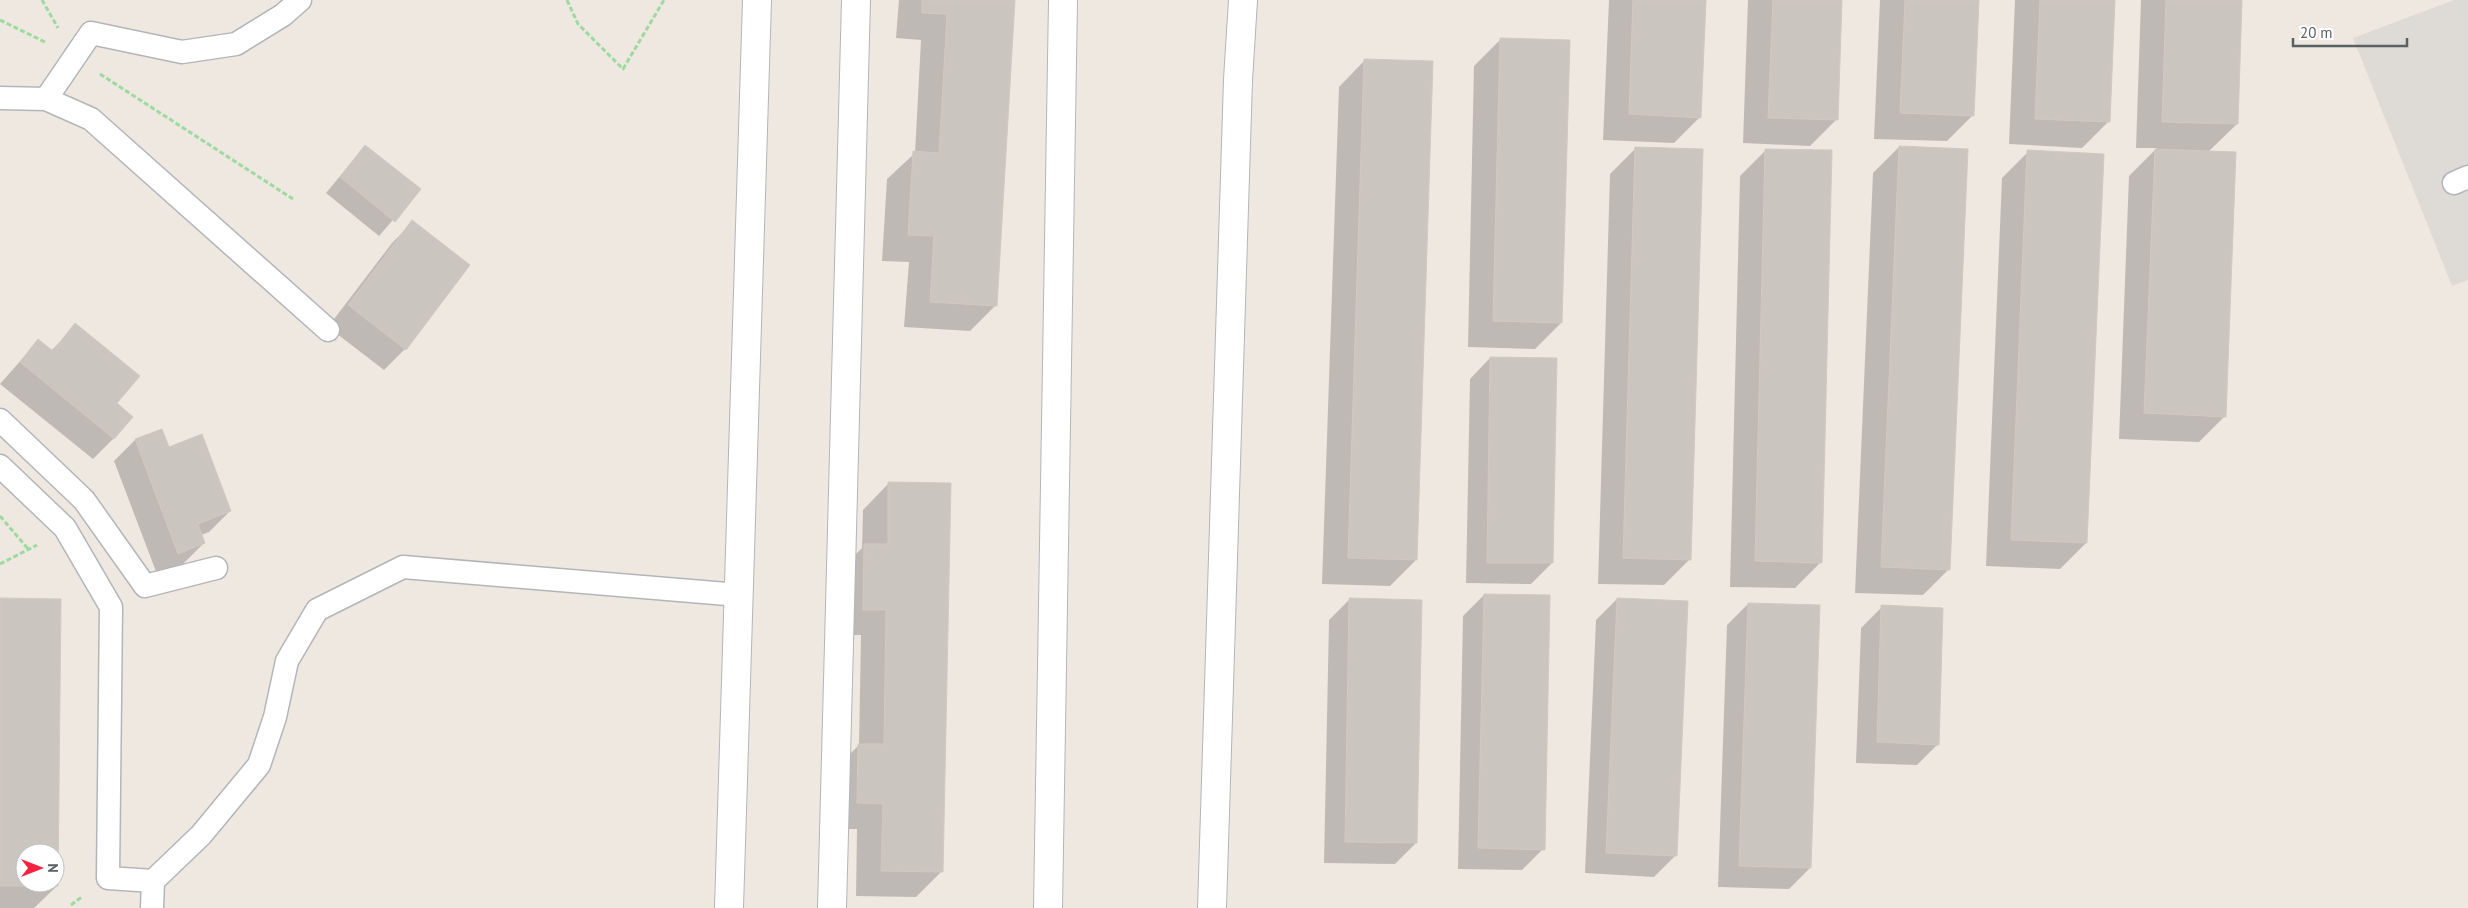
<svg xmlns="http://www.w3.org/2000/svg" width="2468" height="908" font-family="'PT Sans',sans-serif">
  <rect width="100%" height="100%" fill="#eee8e1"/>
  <path fill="#dedad6" d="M2454,0H2468V280L2452,286L2353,38Z"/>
  <path fill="#0003" fill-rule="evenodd" d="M899,0H1014L996,305L970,331L904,327L909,262L882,261L887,179L915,153L921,40L896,38Z
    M1609,0H1705L1700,117L1674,143L1603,140Z
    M1748,0H1841L1836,120L1810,146L1743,143Z
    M1880,0H1977L1973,115L1947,141L1874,139Z
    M2015,0H2113L2109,121L2082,148L2009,144Z
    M2141,0H2241L2237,124L2208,152L2225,416L2199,442L2119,439L2129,176L2157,148H2136Z
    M1501,39L1561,323L1535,349L1468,347L1474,66Z
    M1365,60L1416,560L1390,586L1322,584L1339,87Z
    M365,146L420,189L379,236L326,193Z
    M1899,147L1949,569L1923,595L1855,593L1873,173Z
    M1636,148L1690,559L1664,585L1598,584L1610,174Z
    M1766,150L1821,562L1795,588L1730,587L1740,176Z
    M2028,152L2086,543L2060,569L1986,566L2002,178Z
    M413,222L405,349L384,370L328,327L392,243Z
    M76,325L115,404L114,438L93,459L0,384L38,341L51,351Z
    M1490,358L1552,563L1531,584L1466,583L1470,379Z
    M161,430L168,448L230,511L209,532L201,535L204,543L183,564L157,574L114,461L135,440Z
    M889,483L942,871L916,897L856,896L857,829H831L833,771L859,745L861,635H837L838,572L862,548L863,510Z
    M1484,595L1543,849L1522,870L1458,869L1463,616Z
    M1350,599L1416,843L1395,864L1324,863L1329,620Z
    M1617,599L1675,856L1654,877L1585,873L1596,620Z
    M0,600H60L57,886L34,908H0ZM25,853H55V883H25Z
    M1748,604L1810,868L1789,889L1718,887L1727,625Z
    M1882,607L1938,744L1917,765L1856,763L1861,628Z"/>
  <path fill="#cbc5c0" stroke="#d3c8bf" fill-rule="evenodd" d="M922,0H1015L997,306L930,302L934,236L908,235L913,151L939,153L947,14L922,13Z
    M1633,0H1706L1701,118L1629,114Z
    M1773,0H1842L1838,120L1768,118Z
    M1905,0H1979L1974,116L1900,113Z
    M2040,0H2115L2110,122L2035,119Z
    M2166,0H2242L2238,124L2162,122Z
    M1500,38L1570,40L1562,323L1493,321Z
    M1364,59L1433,61L1417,560L1348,558Z
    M365,145L421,189L395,222L340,177Z
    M1899,146L1968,149L1950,570L1881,567Z
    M1635,147L1703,149L1691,560L1623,558Z
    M1765,149L1832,150L1822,563L1755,561Z
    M2155,149L2236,152L2226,417L2144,413Z
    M2027,150L2104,154L2087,543L2011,540Z
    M412,220L470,265L406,350L348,305Z
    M75,323L140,376L117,403L133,417L114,439L20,362L38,339L53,351Z
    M1490,357L1557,358L1553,563H1487Z
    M162,429L169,447L202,434L231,511L198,524L205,543L178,554L135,439Z
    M888,482L951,483L943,872L881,871L883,804L857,803L858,744H884L886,610H863L864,544H888Z
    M1484,594L1550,595L1545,850L1478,848Z
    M0,598L61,599L58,886H0ZM25,853H55V883H25Z
    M1349,598L1422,600L1417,843L1345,842Z
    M1617,598L1688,601L1677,856L1606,853Z
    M1748,603L1820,605L1811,868L1739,866Z
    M1881,605L1943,608L1939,745L1877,742Z"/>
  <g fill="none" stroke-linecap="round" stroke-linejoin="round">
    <g stroke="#b2b6ba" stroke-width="25">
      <path id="lane" d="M0,98L46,99L91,119L328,330
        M46,99L91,33L182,52L236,44L283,15L300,0
        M2454,183L2468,177
        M0,420L84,500L145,586L216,568
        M0,466L65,528L111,607L108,878L153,881L152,908
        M153,881L201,835L259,765L275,717L287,661L317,610L403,567L739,595"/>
    </g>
    <g stroke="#b2b6ba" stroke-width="30">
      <path id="street" d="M729,908L757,0
        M832,908L856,0
        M1048,908L1063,0
        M1212,908L1238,80L1243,0"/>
    </g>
    <path stroke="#9edaa0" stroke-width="3" stroke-dasharray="5 2.5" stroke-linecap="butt" d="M42,0L58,28
      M567,0L578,24L623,69L664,0
      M0,20L47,43
      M100,74L293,199
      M0,516L29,550
      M0,564L37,545
      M71,905L83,896"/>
    <use href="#lane" stroke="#fff" stroke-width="22"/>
    <use href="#street" stroke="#fff" stroke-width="28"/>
  </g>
  <g transform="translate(40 868) rotate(90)"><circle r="24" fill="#ffffff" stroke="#bdbfc1"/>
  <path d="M0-4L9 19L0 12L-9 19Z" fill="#f42141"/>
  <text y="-8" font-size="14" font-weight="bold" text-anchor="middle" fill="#5a6063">N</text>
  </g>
  <path d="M2293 38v8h114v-8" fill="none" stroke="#5a6063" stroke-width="2.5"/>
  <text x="2300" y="38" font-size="15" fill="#5a6063" stroke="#ffffff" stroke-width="4" paint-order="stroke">20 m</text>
</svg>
